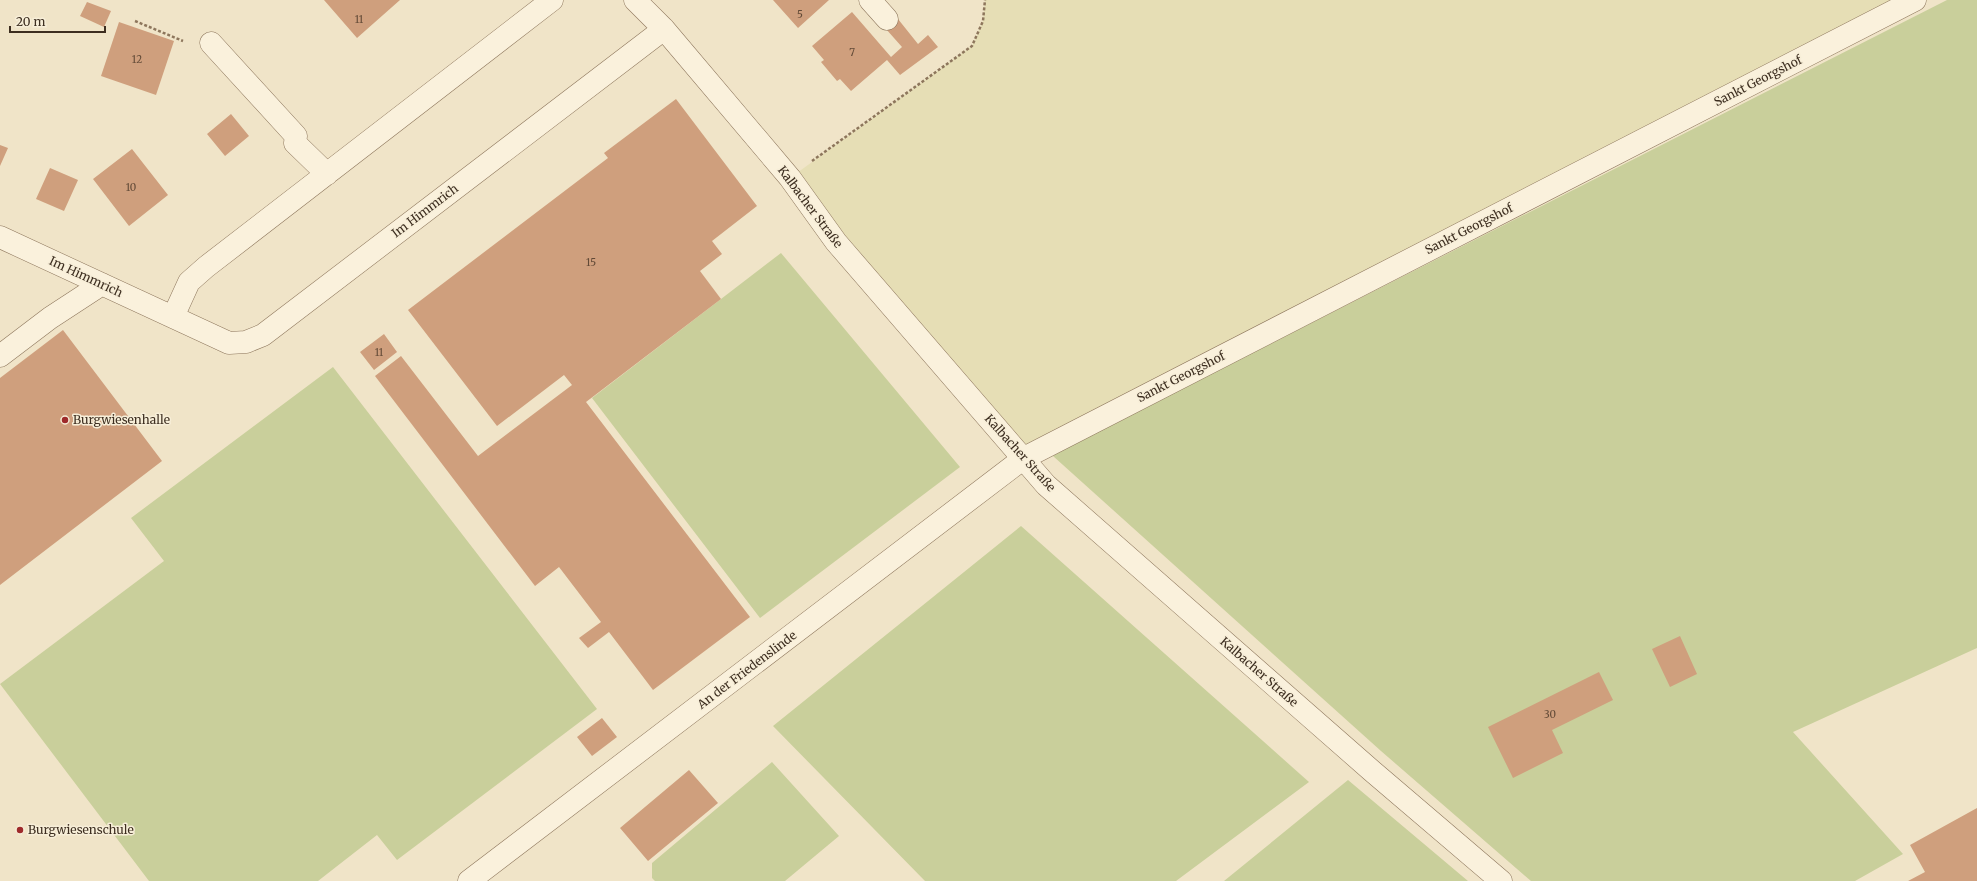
<svg xmlns="http://www.w3.org/2000/svg" width="1977" height="881" font-family="Merriweather,serif">
  <rect width="100%" height="100%" fill="#f0e4c8"/>
  <path fill="#e6deb5" d="M985,0H1915L1024,458L790,178L972,46L983,21Z"/>
  <path fill="#c9cf9b" d="M1947,0H1977V648L1793,732L1903,854L1855,881H1531L1381,751L1053,456L1071,445Z
    M781,253L960,467L760,618L592,398Z
    M333,367L597,709L397,860L377,835L318,881H149L0,684L164,561L131,518Z
    M1021,526L1309,782L1176,881H925L773,726Z
    M772,762L839,836L785,881H655L652,878V863Z
    M1348,780L1468,881H1224Z"/>
  <path fill="#cf9f7d" d="M324,0H400L357,38Z
    M773,0H829L798,28Z
    M87,2L111,11L104,27L80,16Z
    M852,12L891,57L902,47L886,29L898,19L918,44L928,35L938,47L900,75L887,60L851,91L840,79L837,81L821,62L824,60L812,46Z
    M119,22L174,41L156,95L101,76Z
    M676,99L757,206L712,241L722,254L700,271L721,299L586,402L750,617L653,690L609,632L588,648L579,638L601,622L559,567L535,586L375,376L401,356L478,456L572,385L564,375L497,426L408,310L608,158L604,153Z
    M231,114L249,136L225,156L207,134Z
    M0,145L8,148L0,166Z
    M132,149L168,195L129,226L93,179Z
    M50,168L78,180L64,211L36,199Z
    M63,330L162,461L0,585V378Z
    M384,334L397,352L374,370L360,352Z
    M1680,636L1697,674L1670,687L1652,649Z
    M1599,672L1613,700L1552,730L1563,753L1513,778L1488,727Z
    M602,718L617,737L592,756L577,737Z
    M689,770L718,803L648,861L620,828Z
    M1977,808V881H1908L1925,872L1910,845Z"/>
  <g fill="none" stroke-linecap="round" stroke-linejoin="round">
    <g stroke="#8d765c" stroke-width="23">
      <path id="minor" d="M635,0L664,29L790,178L836,242L1046,485L1372,771L1501,881
        M870,0L887,19
        M211,43L296,136L295,143L327,174
        M0,237L229,343L246,342L263,335L664,29
        M173,317L189,282L206,267L552,0
        M0,356L50,318L102,284
        M469,881L1024,458L1915,0"/>
    </g>
    <path stroke="#8d765c" stroke-width="2.5" stroke-dasharray="3 2" stroke-linecap="butt" d="M135,21L183,41
      M812,161L972,46L983,21L985,0"/>
    <use href="#minor" stroke="#faf1dc" stroke-width="22"/>
  </g>
  <g fill="#9e2a2b" stroke="#f7eed8" stroke-width="1.5">
    <circle cx="65" cy="420" r="4"/>
    <circle cx="20" cy="830" r="4"/>
  </g>
  <g text-anchor="middle" stroke-width="3" stroke-linejoin="round" paint-order="stroke">
    <g font-size="10" fill="#624a37">
      <text x="800" y="18">5</text>
      <text x="359" y="23">11</text>
      <text x="852" y="56">7</text>
      <text x="137" y="63">12</text>
      <text x="131" y="191">10</text>
      <text x="591" y="266">15</text>
      <text x="379" y="356">11</text>
      <text x="1550" y="718">30</text>
    </g>
    <g font-size="12" fill="#3d2e20" stroke="#f7eed8">
      <text transform="translate(1758 81) rotate(-27)" y="4">Sankt Georgshof</text>
      <text transform="translate(810 207) rotate(53)" y="4">Kalbacher Straße</text>
      <text transform="translate(425 211) rotate(-37)" y="4">Im Himmrich</text>
      <text transform="translate(1469 229) rotate(-27)" y="4">Sankt Georgshof</text>
      <text transform="translate(86 277) rotate(25)" y="4">Im Himmrich</text>
      <text transform="translate(1181 377) rotate(-27)" y="4">Sankt Georgshof</text>
      <text transform="translate(1020 453) rotate(48)" y="4">Kalbacher Straße</text>
      <text transform="translate(747 670) rotate(-37)" y="4">An der Friedenslinde</text>
      <text transform="translate(1259 672) rotate(41)" y="4">Kalbacher Straße</text>
    </g>
    <g font-size="12" fill="#3d2e20" stroke="#f7eed8" text-anchor="start">
      <text x="73" y="424">Burgwiesenhalle</text>
      <text x="28" y="834">Burgwiesenschule</text>
    </g>
  </g>
  <path d="M10 26v6h95v-6" fill="none" stroke="#3d2e20" stroke-width="2"/>
  <text x="16" y="26" font-size="12" fill="#3d2e20" stroke="#f7eed8" stroke-width="3" paint-order="stroke">20 m</text>
</svg>
